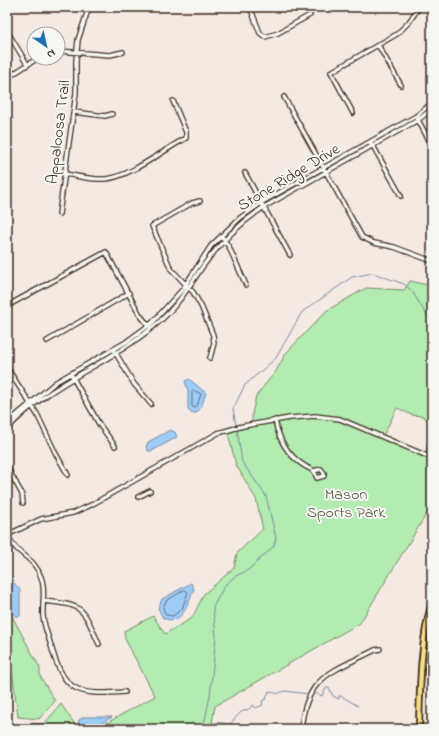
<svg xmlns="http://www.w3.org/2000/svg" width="439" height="736" font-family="'Indie Flower',sans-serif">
  <rect width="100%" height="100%" fill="#f5eae3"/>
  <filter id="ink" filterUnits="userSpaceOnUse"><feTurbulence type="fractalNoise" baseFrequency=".025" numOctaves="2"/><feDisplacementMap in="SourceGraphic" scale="8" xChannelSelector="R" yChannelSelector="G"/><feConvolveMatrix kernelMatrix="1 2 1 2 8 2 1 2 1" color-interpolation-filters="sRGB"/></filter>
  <g filter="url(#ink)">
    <path fill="#b2ecb0" stroke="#768b67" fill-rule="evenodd" d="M410,281L432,286V505L360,623L215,706L212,723L209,729H96L155,696L125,639L124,631L153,616L165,634L192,618L204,594L234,568L237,553L263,529L256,499L236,465L227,430L252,424V414L256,396L276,371L286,353L326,311L366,288L404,290ZM397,408L412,415L423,416L429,422V438L425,455L383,436Z
      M7,607L40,668V676L55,701L39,719L18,717L11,662L9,656Z
      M61,704L78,729H37L32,723L44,724Z"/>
    <path fill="#9dccf9" stroke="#768ba1" d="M189,379L206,393L201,408L196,413H192L188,409V391L185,381Z
      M170,430L175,432L177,437L152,451H148L146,447L148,442Z
      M7,577H9L20,590V616L16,617C5,607 7,591 7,577Z
      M191,583L194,589C188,603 183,627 163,618L158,608L162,599Z
      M84,717H112C102,723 92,731 80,728L78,724L79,720Z"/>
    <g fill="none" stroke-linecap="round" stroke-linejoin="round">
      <path stroke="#626b76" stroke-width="1" d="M193,390L201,394L197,406L194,408L192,406V392Z
        M185,590L188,592L182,609L173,616L166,615L163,608L166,601Z"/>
      <path stroke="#768ba1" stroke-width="1" d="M236,425L233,409L245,385L276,358L302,312L352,277L373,273L404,284L412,291L432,324
        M311,695L315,693L322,696L326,688H329L333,696L339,699V696H341L358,706
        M203,729L210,696L216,636L213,607L225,585L234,577L248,570L274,546L276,538L266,496L242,462L237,429
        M206,729C214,718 222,724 230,724L241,712L249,709L253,705L256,708L263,705L262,701L266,699L269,691C277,694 277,694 285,691L308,694"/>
      <g stroke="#3b2a1e" stroke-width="6">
        <path id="minor" d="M250,7L260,33L265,37L278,33L310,15
          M431,7L432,8
          M7,31L27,64
          M378,45L401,85
          M58,51L110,55L123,52
          M7,78L38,58
          M284,97L362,237L374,243L394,247L432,261
          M74,112L105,116L112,114
          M353,113L331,72L397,34L409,22L419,7
          M417,118L432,146
          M372,144L401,196
          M245,173L290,255
          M65,174C78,176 92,180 105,179C128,178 164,150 186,138V132L173,101
          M200,201L192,203L152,226L171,269L193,292L201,306L213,335L214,343L210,358
          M59,214L76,93V61L78,40L89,7
          M223,238L229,247L246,285
          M7,306L106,252L140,315L149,326
          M47,341L129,293
          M115,352L134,384L151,404
          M7,368L37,414L56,454L68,475
          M72,376L99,424L115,446
          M275,420C279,443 292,461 314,471L317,478L324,476V473L321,469L314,471
          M7,423L56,382L126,342L152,323L182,290L211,246L240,218L264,201L416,116L432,103
          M7,429C51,381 113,363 160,321C178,305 190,285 203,266C220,242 240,223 264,207L418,120L432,109
          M7,467L22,494L23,503
          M138,497L150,491
          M7,535L41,519L73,513L91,505L218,433L243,426L290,418L315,416L340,419L432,458
          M7,535C10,539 12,544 16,548C26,558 36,562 41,577C46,589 42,603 43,616C44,627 49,638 52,649C65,695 82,695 125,692
          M43,601C85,605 82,607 99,644
          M301,729C306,676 332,672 375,650L380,649"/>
      </g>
      <g stroke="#3b2a1e" stroke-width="8">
        <path id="major" d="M419,729C420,686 420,644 432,602"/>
      </g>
      <use href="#minor" stroke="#f6f6f2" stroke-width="3.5"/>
      <use href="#major" stroke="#f6e281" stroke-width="4.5"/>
    </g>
  </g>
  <g text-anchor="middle" stroke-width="4" stroke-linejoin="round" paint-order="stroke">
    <g font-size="16" fill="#3b2a1e" stroke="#f6f6f2">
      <text transform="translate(57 132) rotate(-83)" y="6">Appaloosa Trail</text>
      <text transform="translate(288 176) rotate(-31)" y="6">Stone Ridge Drive</text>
    </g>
    <g font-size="16" fill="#595a42" stroke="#f6f6f2">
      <text x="346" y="499">Mason<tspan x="346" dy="18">Sports Park</tspan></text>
    </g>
  </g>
  <rect width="439" height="736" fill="none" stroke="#f6f6f2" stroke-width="24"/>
  <rect x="12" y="12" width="415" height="712" fill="none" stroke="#3b2a1e" stroke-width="1.5" filter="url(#ink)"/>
  <g transform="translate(46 46) rotate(146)"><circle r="19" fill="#f6f6f2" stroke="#aba49d"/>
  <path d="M0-3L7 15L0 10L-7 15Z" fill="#1f6fb2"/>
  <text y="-6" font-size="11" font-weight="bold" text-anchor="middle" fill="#3b2a1e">N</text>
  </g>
</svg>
